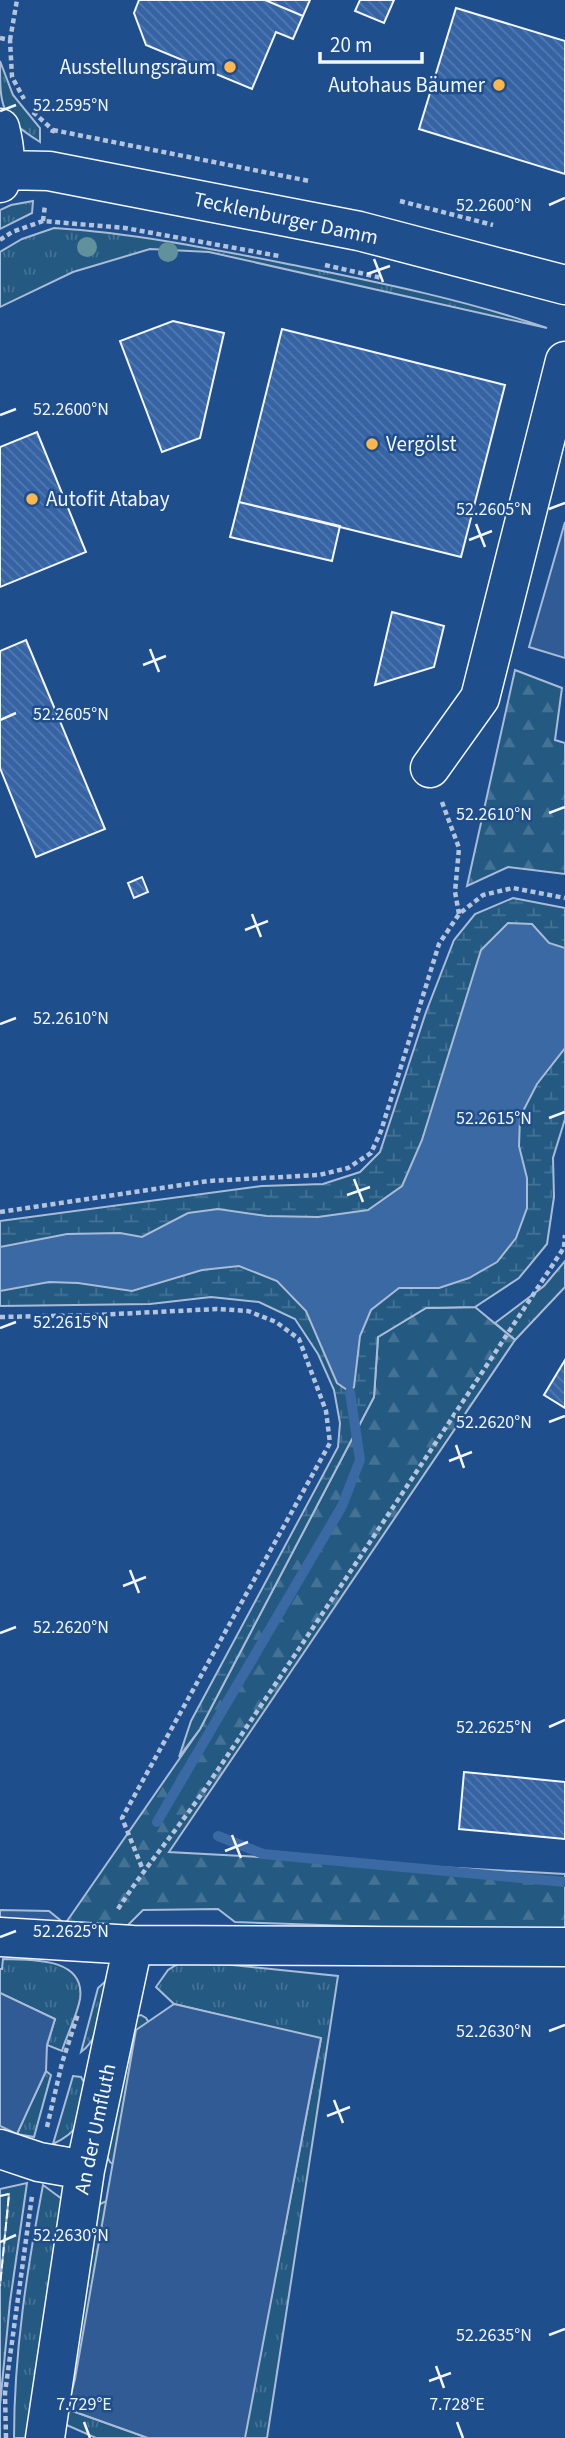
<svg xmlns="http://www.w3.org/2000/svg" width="565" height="2438" font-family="'Source Sans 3',sans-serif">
  <defs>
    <pattern id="grass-tufts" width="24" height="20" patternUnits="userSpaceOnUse" patternTransform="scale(1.75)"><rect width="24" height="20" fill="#245a82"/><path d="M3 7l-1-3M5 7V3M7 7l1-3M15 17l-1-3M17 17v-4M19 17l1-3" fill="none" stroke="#447295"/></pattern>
    <pattern id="forest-firs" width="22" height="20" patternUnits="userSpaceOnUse" patternTransform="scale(1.75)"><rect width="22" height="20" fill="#245a82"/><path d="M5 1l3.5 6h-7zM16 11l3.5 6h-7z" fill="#447295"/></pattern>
    <pattern id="wetland-marsh" width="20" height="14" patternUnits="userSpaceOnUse" patternTransform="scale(1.75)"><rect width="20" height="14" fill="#245a82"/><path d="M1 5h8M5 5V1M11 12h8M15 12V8" fill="none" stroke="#447295"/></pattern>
    <pattern id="building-back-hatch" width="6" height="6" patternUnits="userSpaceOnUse" patternTransform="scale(1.75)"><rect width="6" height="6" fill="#3563a3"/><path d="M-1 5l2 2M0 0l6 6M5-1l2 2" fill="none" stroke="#537ab1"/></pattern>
  </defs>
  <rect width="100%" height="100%" fill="#1f4e8c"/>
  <path fill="url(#grass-tufts)" stroke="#a8bbd7" stroke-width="2" d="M0,61L13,95L40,128V142C0,117 0,107 0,61Z
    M33,201L32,213L0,229V210L11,205Z
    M54,228C136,233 218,250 298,266C382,283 465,300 547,328L209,252L150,249L73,272L0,307V252L22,239Z
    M565,1261V1287L515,1340L495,1323L544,1286Z
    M3,1959C28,1960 86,1956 80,1999C77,2016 67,2034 62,2051L47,2045L55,2019L0,1993V1969H2Z
    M184,1960L338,1976L267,2438H244L321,2039L174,2004L156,1987L168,1970Z
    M107,1980C102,2005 103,2036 81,2052L98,1988Z
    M141,2015L146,2018L160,2040L145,2028L135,2033L120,2128L118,2167L110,2162L106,2155L132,2017Z
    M46,2071L51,2075L34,2137L17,2134L29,2107L0,2087L32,2101Z
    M73,2076L81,2077L85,2084C81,2116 85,2129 53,2144Z
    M27,2183L10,2302L0,2405V2438V2189Z
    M43,2185L66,2202L31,2438H14C14,2353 27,2269 43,2185Z
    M114,2198L78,2383H72L95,2206Z
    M67,2409L148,2438H96L62,2423Z"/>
  <path fill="url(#forest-firs)" stroke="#a8bbd7" stroke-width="2" d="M515,670L562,688L555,740L565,743V874L508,867L467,886Z
    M475,1307L515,1340L169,1852L565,1874V1933L235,1922L218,1909L143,1910L127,1926L65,1924L200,1729L374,1397L378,1337L426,1308Z"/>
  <path fill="url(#wetland-marsh)" stroke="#a8bbd7" stroke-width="2" d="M513,898L565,908V1119L553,1158L554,1197L547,1244L519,1278L475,1307L426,1308L378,1337L374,1397L200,1729L179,1757L191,1721L338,1447L340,1423L334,1390L318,1354L295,1319L259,1302L211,1297L150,1304L0,1306V1221L262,1186L323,1184L360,1172L380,1152L426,1012L454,940L475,914Z"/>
  <path fill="#245a82" stroke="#a8bbd7" stroke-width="2" d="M9,2194L0,2286V2196Z"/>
  <path fill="#305b95" stroke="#a8bbd7" stroke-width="2" d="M565,522V658L529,647Z
    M0,1910L49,1911L65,1924L0,1923Z
    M0,1993L55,2019L47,2045L46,2071L17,2134L0,2126Z
    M174,2004L321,2038L245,2438H148L67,2409L75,2379L136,2030Z"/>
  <path fill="#3b69a3" stroke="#a8bbd7" stroke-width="2" d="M508,923L532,924L549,943L565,948V1048L537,1084L520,1117L519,1146L527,1178V1208L516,1238L497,1262L469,1278L439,1288H399L371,1310L360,1336L354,1387L350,1392L337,1383L306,1311L277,1281L239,1266L202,1270L132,1291L78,1283L49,1282L0,1291V1247L67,1234L120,1233L142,1237L188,1213L218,1209L267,1216L318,1217L368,1210L402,1186L422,1140L481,950Z"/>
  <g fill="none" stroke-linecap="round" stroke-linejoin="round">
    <path stroke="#3b69a3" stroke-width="10" d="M157,1822L342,1506L360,1460L350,1392
      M218,1836L263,1854L565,1882"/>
  </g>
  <path fill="url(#building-back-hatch)" stroke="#f2f6ff" stroke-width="2" d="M139,0H265L303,16L293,39L276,32L252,89L146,45L134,13Z
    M265,0H310L303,16Z
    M360,0H394L384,23L355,11Z
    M456,8L565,41V174L419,129Z
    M173,321L224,333L200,438L162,452L120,341Z
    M282,329L505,385L461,557L239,502Z
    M37,432L86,552L0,587V447Z
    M239,502L340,526L332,561L230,537Z
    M392,612L444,626L434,667L375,685Z
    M26,640L105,829L36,857L0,768V651Z
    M142,877L148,892L134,898L128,883Z
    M565,1360V1408L544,1395Z
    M464,1772L565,1782V1839L459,1829Z"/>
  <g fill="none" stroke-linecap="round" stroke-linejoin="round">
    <g stroke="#f2f6ff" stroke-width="41">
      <path id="minor" d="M430,768L480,698L565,361
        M0,1937L133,1945L565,1947
        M0,2149L39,2162L85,2170
        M45,2438L85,2170L133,1945"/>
    </g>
    <g stroke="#f2f6ff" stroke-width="41">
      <path id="major" d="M0,128C5,148 7,164 0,183
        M5,170L49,171L359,231L565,285"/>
    </g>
    <path stroke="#b3c4dc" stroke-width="4.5" stroke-dasharray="5 3.5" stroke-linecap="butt" d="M0,38L10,40L12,77L24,99
      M10,40L17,0
      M33,112L53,130L52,133
      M53,130L309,181
      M400,201L493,225
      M43,221L45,205
      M0,240L12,232L43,221L125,228L279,256
      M325,265L382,278
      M442,802L459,848L455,892L459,914
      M0,1212L208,1181L319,1175L348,1168L371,1153L381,1131L439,944L459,914L483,895L513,888L565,898
      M564,1247L565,1235
      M0,1317L96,1315L217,1309L248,1311L276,1322L299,1339L326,1411L330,1443L122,1818L143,1870
      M118,1909C145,1867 177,1830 205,1789C326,1609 446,1428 565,1246
      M47,2127L62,2063L78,2014
      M6,2438L5,2393L32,2196"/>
    <use href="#minor" stroke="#1f4e8c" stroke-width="38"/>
    <use href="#major" stroke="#1f4e8c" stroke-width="38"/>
    <path stroke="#f2f6ff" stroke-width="2" stroke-dasharray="9 3.5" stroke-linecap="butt" d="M0,2196L9,2194L0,2286"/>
  </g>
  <g fill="#61919a">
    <circle cx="87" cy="247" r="10"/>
    <circle cx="168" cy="252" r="10"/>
  </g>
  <path fill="none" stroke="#f2f6ff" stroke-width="2.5" d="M0,111L16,105M549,205L565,198M374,259L383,282M367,274L390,266M0,415L16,409M549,509L565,503M476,524L485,547M469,540L492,531M150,649L159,672M143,665L166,656M0,720L16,713M549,813L565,807M252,914L261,937M245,930L268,921M0,1024L16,1018M549,1118L565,1112M354,1179L363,1202M347,1195L370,1187M0,1328L16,1322M549,1422L565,1416M456,1445L464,1468M449,1461L472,1452M130,1570L139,1593M123,1586L146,1577M0,1633L16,1627M549,1727L565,1720M232,1835L241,1858M225,1851L248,1842M0,1937L16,1931M549,2031L565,2025M334,2100L343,2123M327,2116L350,2107M0,2242L16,2235M549,2335L565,2329M436,2366L444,2388M429,2381L451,2373M84,2422L90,2438M457,2422L463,2438"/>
  <g fill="#ffb74d" stroke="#1f4e8c" stroke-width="2.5">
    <circle cx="230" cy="67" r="7"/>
    <circle cx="499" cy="85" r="7"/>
    <circle cx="372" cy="444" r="7"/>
    <circle cx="32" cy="499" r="7"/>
  </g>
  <g text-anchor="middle" stroke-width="5" stroke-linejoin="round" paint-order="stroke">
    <g font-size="21" fill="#f2f6ff" stroke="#1f4e8c" text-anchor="end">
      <text x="216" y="74">Ausstellungsraum</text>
      <text x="485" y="92">Autohaus Bäumer</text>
      <text x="386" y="451" text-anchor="start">Vergölst</text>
      <text x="46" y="506" text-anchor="start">Autofit Atabay</text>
    </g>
    <g font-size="21" fill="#f2f6ff" stroke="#1f4e8c">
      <text transform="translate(286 218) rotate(12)" y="7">Tecklenburger Damm</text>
      <text transform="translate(95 2129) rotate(-78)" y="7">An der Umfluth</text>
    </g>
  </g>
  <g font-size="18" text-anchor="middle" fill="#f2f6ff" stroke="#1f4e8c" stroke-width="5" stroke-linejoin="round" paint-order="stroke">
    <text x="71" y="111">52.2595°N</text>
    <text x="494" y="211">52.2600°N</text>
    <text x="71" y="415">52.2600°N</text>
    <text x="494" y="515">52.2605°N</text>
    <text x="71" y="720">52.2605°N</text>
    <text x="494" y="820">52.2610°N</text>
    <text x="71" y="1024">52.2610°N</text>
    <text x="494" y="1124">52.2615°N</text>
    <text x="71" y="1328">52.2615°N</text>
    <text x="494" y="1428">52.2620°N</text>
    <text x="71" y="1633">52.2620°N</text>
    <text x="494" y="1733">52.2625°N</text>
    <text x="71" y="1937">52.2625°N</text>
    <text x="494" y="2037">52.2630°N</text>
    <text x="71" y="2241">52.2630°N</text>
    <text x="494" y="2341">52.2635°N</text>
    <text x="84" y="2410">7.729°E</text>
    <text x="457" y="2410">7.728°E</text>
  </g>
  <path d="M320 52v10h102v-10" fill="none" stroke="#f2f6ff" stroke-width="3.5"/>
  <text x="330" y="52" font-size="21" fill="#f2f6ff" stroke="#1f4e8c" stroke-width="5" paint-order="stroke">20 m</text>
</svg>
